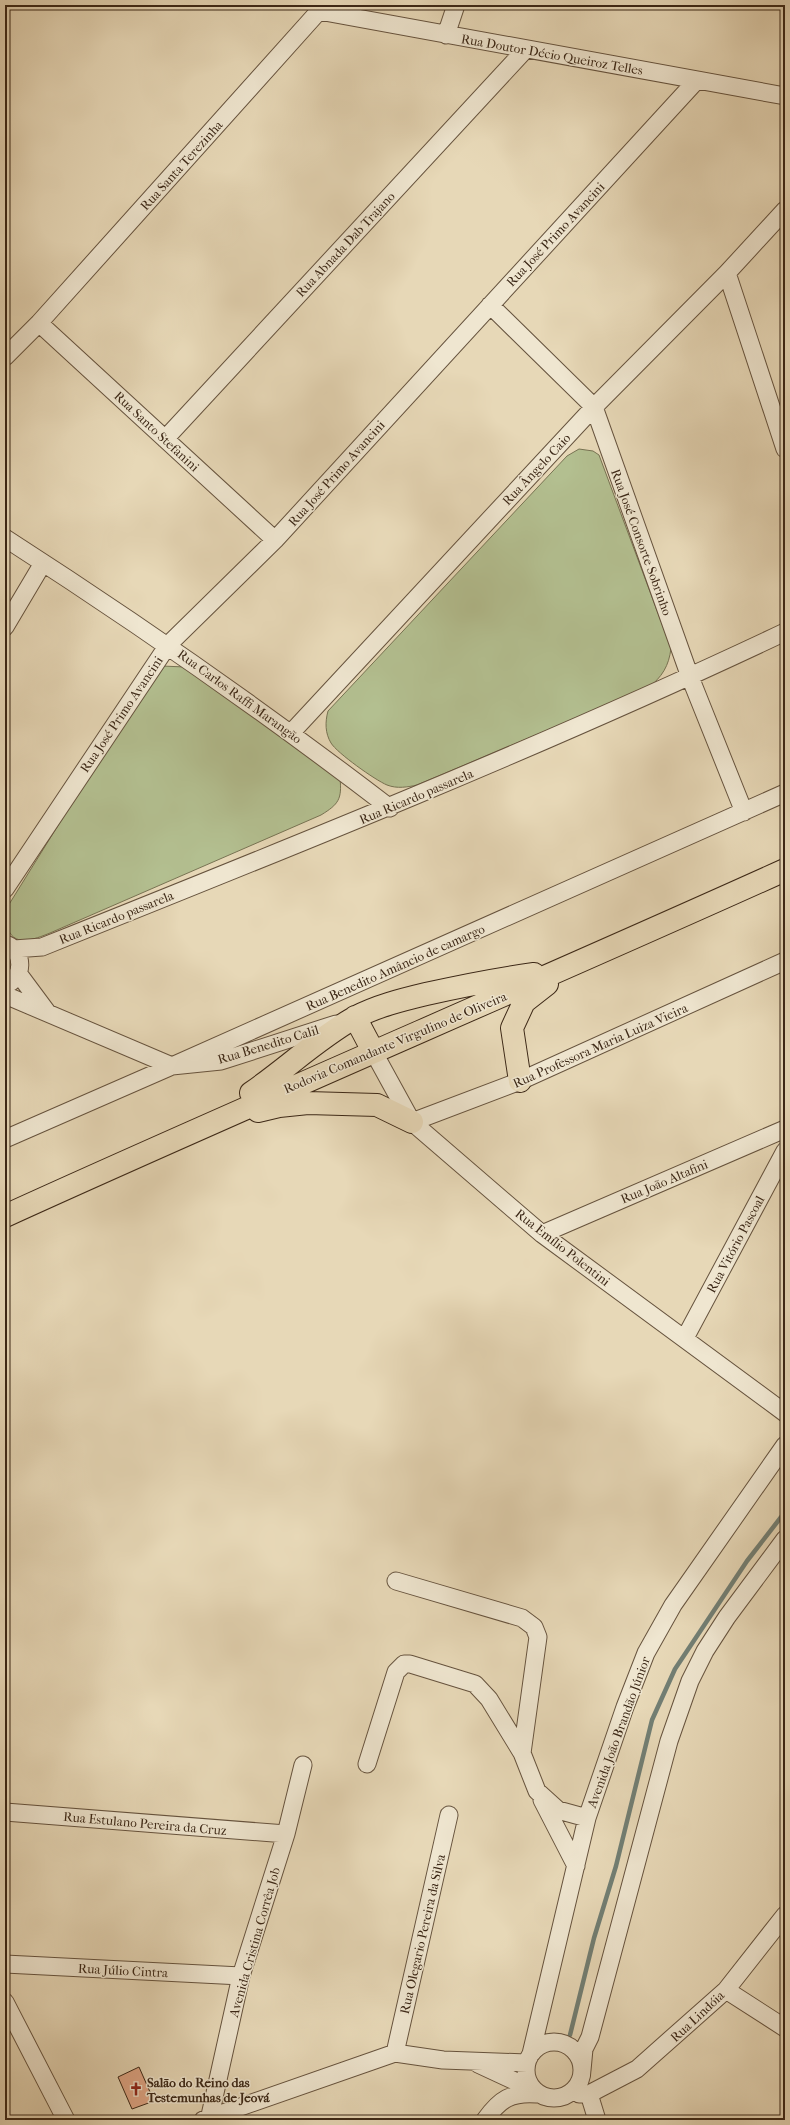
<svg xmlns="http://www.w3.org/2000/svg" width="790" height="2125" font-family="'IM FELL French Canon',serif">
  <rect width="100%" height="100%" fill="#e7d8b7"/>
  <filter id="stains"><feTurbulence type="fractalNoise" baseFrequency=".005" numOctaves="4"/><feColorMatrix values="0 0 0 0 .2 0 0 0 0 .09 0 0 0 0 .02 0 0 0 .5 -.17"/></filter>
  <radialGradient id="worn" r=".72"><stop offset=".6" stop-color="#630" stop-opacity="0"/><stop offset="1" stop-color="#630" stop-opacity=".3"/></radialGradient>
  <path fill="#b3bf90" stroke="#777353" d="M579,449L593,451L599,455L671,648C669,666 662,677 648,688L417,785C408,787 397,789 387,785C375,780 337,753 331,743C325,733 325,722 328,711L567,456Z
    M162,666L185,667L340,778C342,799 339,804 321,815L50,933C35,939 12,949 7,925C5,919 8,911 8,906L147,682Z"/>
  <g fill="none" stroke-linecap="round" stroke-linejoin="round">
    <path stroke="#727f74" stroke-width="4.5" d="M570,2035L594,1938L616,1866L652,1720L675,1669L747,1561L785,1512"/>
  </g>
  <path fill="#e1a787" stroke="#3b2716" d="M139,2067L154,2101L132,2109L118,2077Z"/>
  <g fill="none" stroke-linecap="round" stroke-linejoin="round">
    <g stroke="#66533e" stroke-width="19">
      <path id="minor" d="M319,11L785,96
        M446,35L456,5
        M727,273L785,449
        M490,305L594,407L690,677L744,812
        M39,323L275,540
        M5,357L39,323L319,11L322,5
        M165,439L525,50
        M5,538C137,623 265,712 390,808
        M5,627L43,563
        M291,733L594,407L727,273L785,210
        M5,889L168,645L275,540L697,80
        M14,949L42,947C292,847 542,747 785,632
        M18,973L47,1012
        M5,985C24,979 25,952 6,944
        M5,995L172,1066L221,1061L336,1024
        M373,1051L412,1122L542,1234L785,1413
        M412,1122L520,1081L785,961
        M5,1139L172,1066L785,793
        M542,1234L785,1129
        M685,1338L785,1151
        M396,1581L522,1618L534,1627L538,1637L522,1753
        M367,1764L396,1672L404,1664H410L475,1684L489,1699L522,1753L537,1791L558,1810L587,1818
        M542,1800L576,1866
        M5,1812L286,1834
        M5,1964L241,1976
        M726,1990L785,2028
        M5,2002L66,2120
        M526 2070a28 28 0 1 1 56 0a28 28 0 1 1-56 0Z
        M395,2053L449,1815
        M531,2054L587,1818L625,1707L646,1653L673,1605L785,1445
        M478,2064L534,2090
        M582,2070L584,2049L590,2037L669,1741L690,1681L705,1651L727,1617L785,1539
        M579,2094H589L597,2120
        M589,2094L637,2069L726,1990L785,1915
        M203,2120L395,2053L443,2060L527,2063
        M209,2120L241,1976L286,1834L303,1765
        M485,2120C500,2099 511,2092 537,2094"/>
    </g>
    <g stroke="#3b2716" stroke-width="24">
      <path id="highway" d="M355,1017L373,1051
        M520,1081L512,1028L524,1002L547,984
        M251,1093C286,1069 317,1039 354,1018C377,1006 401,1000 426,994C462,986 497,979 534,974
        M258,1111L279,1106L308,1103L377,1105L412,1122
        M5,1216C264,1098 526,987 785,870"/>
    </g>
    <use href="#minor" stroke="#efe6d0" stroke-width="17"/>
    <use href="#highway" stroke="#e7d8b7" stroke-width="22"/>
  </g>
  <defs>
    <g id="church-bare" transform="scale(1.08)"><path d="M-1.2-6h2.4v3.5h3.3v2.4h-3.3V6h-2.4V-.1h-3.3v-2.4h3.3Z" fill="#8f2418" stroke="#efe6d0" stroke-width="2.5" paint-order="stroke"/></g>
  </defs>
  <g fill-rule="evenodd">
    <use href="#church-bare" x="136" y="2089"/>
  </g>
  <g text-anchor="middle" stroke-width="3" stroke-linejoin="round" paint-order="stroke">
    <g font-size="13" fill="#3b2716" stroke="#efe6d0">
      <text transform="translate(552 54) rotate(10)" y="5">Rua Doutor Décio Queiroz Telles</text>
      <text transform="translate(181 165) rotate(-48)" y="5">Rua Santa Terezinha</text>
      <text transform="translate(555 234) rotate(-47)" y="5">Rua José Primo Avancini</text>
      <text transform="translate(345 244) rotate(-47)" y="5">Rua Abnada Dab Trajano</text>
      <text transform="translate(157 431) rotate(43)" y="5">Rua Santo Stefanini</text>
      <text transform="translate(536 469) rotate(-47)" y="5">Rua Ângelo Caio</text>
      <text transform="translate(336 473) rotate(-48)" y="5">Rua José Primo Avancini</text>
      <text transform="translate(642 542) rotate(70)" y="5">Rua José Consorte Sobrinho</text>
      <text transform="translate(240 696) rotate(36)" y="5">Rua Carlos Raffi Marangão</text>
      <text transform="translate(121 714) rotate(-56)" y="5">Rua José Primo Avancini</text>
      <text transform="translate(416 796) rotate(-23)" y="5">Rua Ricardo passarela</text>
      <text transform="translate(116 917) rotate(-22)" y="5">Rua Ricardo passarela</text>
      <text transform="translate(395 967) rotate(-24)" y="5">Rua Benedito Amâncio de camargo</text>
      <text transform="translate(395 1042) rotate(-23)" y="5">Rodovia Comandante Virgulino de Oliveira</text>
      <text transform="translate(268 1044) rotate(-17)" y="5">Rua Benedito Calil</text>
      <text transform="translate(600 1045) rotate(-24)" y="5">Rua Professora Maria Luiza Vieira</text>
      <text transform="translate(664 1181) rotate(-23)" y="5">Rua João Altafini</text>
      <text transform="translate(735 1244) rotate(-62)" y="5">Rua Vitório Pascoal</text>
      <text transform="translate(563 1247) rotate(38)" y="5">Rua Emílio Polentini</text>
      <text transform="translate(618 1732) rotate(-70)" y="5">Avenida João Brandão Júnior</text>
      <text transform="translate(145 1823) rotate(5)" y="5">Rua Estulano Pereira da Cruz</text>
      <text transform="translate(422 1934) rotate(-77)" y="5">Rua Olegario Pereira da Silva</text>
      <text transform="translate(254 1942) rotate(-74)" y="5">Avenida Cristina Corrêa Job</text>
      <text transform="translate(123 1970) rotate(3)" y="5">Rua Júlio Cintra</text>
      <text transform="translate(697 2016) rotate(-43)" y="5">Rua Lindóia</text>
    </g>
    <g font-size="13" font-weight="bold" fill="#3b2716" stroke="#efe6d0" text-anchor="start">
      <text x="147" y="2087">Salão do Reino das<tspan x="147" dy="15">Testemunhas de Jeová</tspan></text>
    </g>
  </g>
  <rect width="790" height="2125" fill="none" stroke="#e7d8b7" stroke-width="20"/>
  <rect x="6" y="6" width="778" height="2113" fill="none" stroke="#3b2716" stroke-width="2"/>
  <rect x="10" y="10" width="770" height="2105" fill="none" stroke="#3b2716"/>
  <rect width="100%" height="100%" filter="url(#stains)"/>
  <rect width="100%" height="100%" fill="url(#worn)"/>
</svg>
